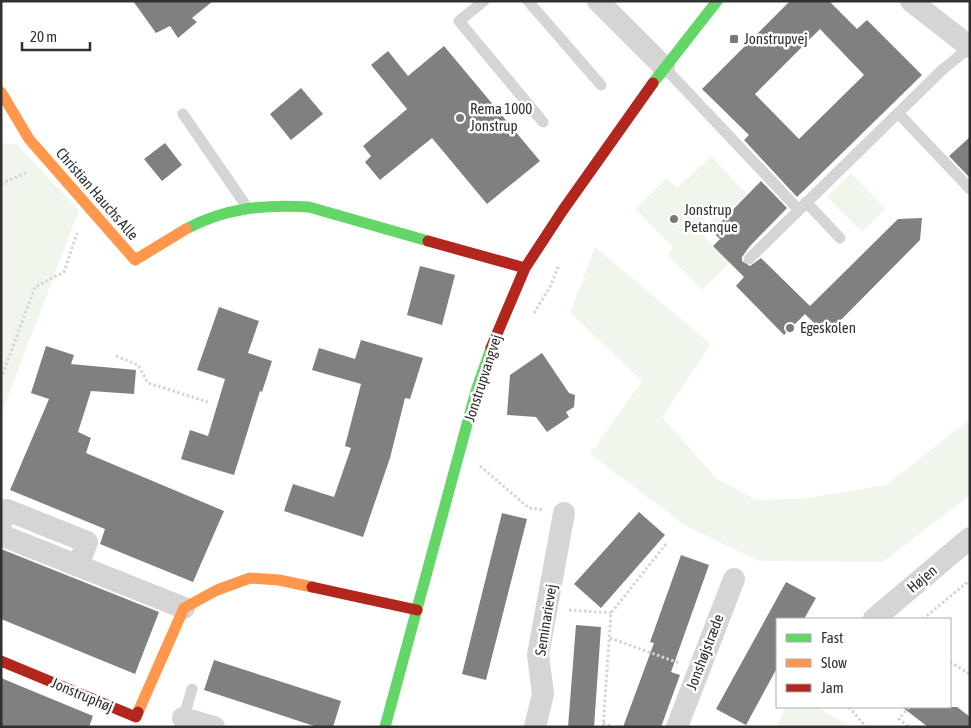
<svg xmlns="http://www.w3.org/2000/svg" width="971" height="728" font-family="'Asap Condensed',sans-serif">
  <rect width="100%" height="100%" fill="#fff"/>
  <path fill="#f1f6ed" d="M1,143L16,144L79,210L1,415Z
    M711,156L747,194L716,224L708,216L696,227L730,263L702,290L667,254L673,248L635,209L667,178L677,188Z
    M851,173L886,209L862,232L827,197Z
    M595,247L711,344L662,417L716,478L756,500L808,498L886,485L970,419V495L883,562L759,561L686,526L590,454L642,381L570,313Z
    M785,707H817L851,727H777Z"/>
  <path fill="#808080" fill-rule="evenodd" d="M133,1H213L192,18L197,22L178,38L170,26L156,33Z
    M790,1H829L857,29L867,20L922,75L797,197L744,140L749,135L702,89ZM820,29L864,75L799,139L755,94Z
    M444,46L540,161L487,204L432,138L380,180L365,162L371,156L363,146L407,109L371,65L388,51L408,76Z
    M301,88L323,114L291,140L270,114Z
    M970,137V178L949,156Z
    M165,143L182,165L162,181L144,159Z
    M761,181L787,208L750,246L742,257V261L750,266L761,258L810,306L898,219L922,218L920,240L826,335L805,314L784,335L736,286L744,277L713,246L720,239L712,231Z
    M420,266L455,275L442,325L407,315Z
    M219,307L259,321L248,353L272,361L262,392L260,391L234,475L181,459L190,430L208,436L225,379L197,370Z
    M361,340L423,358L410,399L405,398L390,458L363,537L284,511L293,484L334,497L351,448L345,446L361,384L312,370L319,348L355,359Z
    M46,346L74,355L71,364L136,370L134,394L91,391L78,432L91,438L86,453L224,511L193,582L100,544L105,529L10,490L49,399L31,393Z
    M542,353L569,393L575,395L574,407L566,412L569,417L547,432L536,417L507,415L510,375Z
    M639,512L665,535L601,608L574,584Z
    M502,513L527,519L486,680L462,674Z
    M1,549L159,612L135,674L1,619Z
    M681,555L709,565L671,672L680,675L661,727H623L654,643L650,642Z
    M786,582L816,598L804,619H777V668L746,725L716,709Z
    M576,625L601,627L594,727H568Z
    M214,660L341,701L333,727H317L204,690Z
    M1,678L93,716L89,727H1Z
    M902,707H957L970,717V727H928Z"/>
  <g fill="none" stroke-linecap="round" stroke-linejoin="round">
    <path stroke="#d5d5d5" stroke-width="3" stroke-dasharray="2.5 2.5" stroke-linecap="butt" d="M1,184L26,173
      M534,313L550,287L559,265
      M116,356L138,365L148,383L208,402
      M1,379L35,287L64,272L77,233
      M480,466L529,508L543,510
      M569,610L611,613
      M923,619L970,580
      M610,638L679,663
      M950,662L970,674
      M849,707L866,727
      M909,707L899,719L909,727
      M603,723L614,727
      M603,727L611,613L666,544"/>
    <path stroke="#d5d5d5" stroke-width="11" d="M484,1L459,21L543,122
      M528,1L601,85
      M664,67L798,209
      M898,113L970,189
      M183,114L247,207
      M806,202L840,238
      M749,259L941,71L970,47
      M183,720L192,689"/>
    <path stroke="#d5d5d5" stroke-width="22" d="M598,1L664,67
      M911,1L970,47
      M1,523L7,510L87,542L78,566
      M1,535L184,608
      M874,619L970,538
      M183,718L214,727
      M535,727L543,694L538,655L564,513
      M677,727L734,579"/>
    <path stroke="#63d668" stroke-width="11" d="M653,83L717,1
      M186,229C225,208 265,204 309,207L428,241
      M385,727L476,391L491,348"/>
    <path stroke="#ff974d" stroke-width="11" d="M1,92L29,139L135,260L186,229
      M138,712L184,608L217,590L250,578L279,580L312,587"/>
    <path stroke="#b3261e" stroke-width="11" d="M428,241L525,268
      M491,348L525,268L563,210L653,83
      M312,587L417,610
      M1,661L136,717L138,712"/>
  </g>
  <g fill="#797979" stroke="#fff" stroke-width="2">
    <rect x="729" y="34" width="10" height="10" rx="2.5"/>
    <circle cx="460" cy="118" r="5"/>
    <circle cx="674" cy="219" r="5"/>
    <circle cx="790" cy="328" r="5"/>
  </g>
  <g text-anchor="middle" stroke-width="5" stroke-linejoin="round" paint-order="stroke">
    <g font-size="15" fill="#313131" stroke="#fff" text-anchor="start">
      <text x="744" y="44">Jonstrupvej</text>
      <text x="470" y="114">Rema 1000<tspan x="470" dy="17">Jonstrup</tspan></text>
      <text x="684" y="215">Jonstrup<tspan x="684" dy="17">Petanque</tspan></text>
      <text x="800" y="333">Egeskolen</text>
    </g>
    <g font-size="15" fill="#313131" stroke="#fff">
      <text transform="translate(97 194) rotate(49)" y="5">Christian Hauchs Alle</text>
      <text transform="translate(483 378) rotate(-72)" y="5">Jonstrupvangvej</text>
      <text transform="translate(922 579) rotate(-40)" y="5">Højen</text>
      <text transform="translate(546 620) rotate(-81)" y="5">Seminarievej</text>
      <text transform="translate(705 652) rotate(-69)" y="5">Jonshøjstræde</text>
      <text transform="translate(82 695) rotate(23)" y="5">Jonstruphøj</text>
    </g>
  </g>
  <rect width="971" height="728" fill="none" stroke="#313131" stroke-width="5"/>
  <rect x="776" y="618" width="175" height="90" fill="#ffffff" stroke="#adadad"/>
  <rect x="786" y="634" width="25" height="8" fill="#63d668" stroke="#adadad"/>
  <text x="821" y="643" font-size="15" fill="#313131">Fast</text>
  <rect x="786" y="659" width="25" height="8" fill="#ff974d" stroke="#adadad"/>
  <text x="821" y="668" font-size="15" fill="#313131">Slow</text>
  <rect x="786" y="684" width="25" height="8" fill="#b3261e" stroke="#adadad"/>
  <text x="821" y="693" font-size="15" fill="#313131">Jam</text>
  <path d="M22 42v8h68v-8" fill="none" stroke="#313131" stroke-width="2.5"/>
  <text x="30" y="42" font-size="15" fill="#313131" stroke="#ffffff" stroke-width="4" paint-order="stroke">20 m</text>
</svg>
